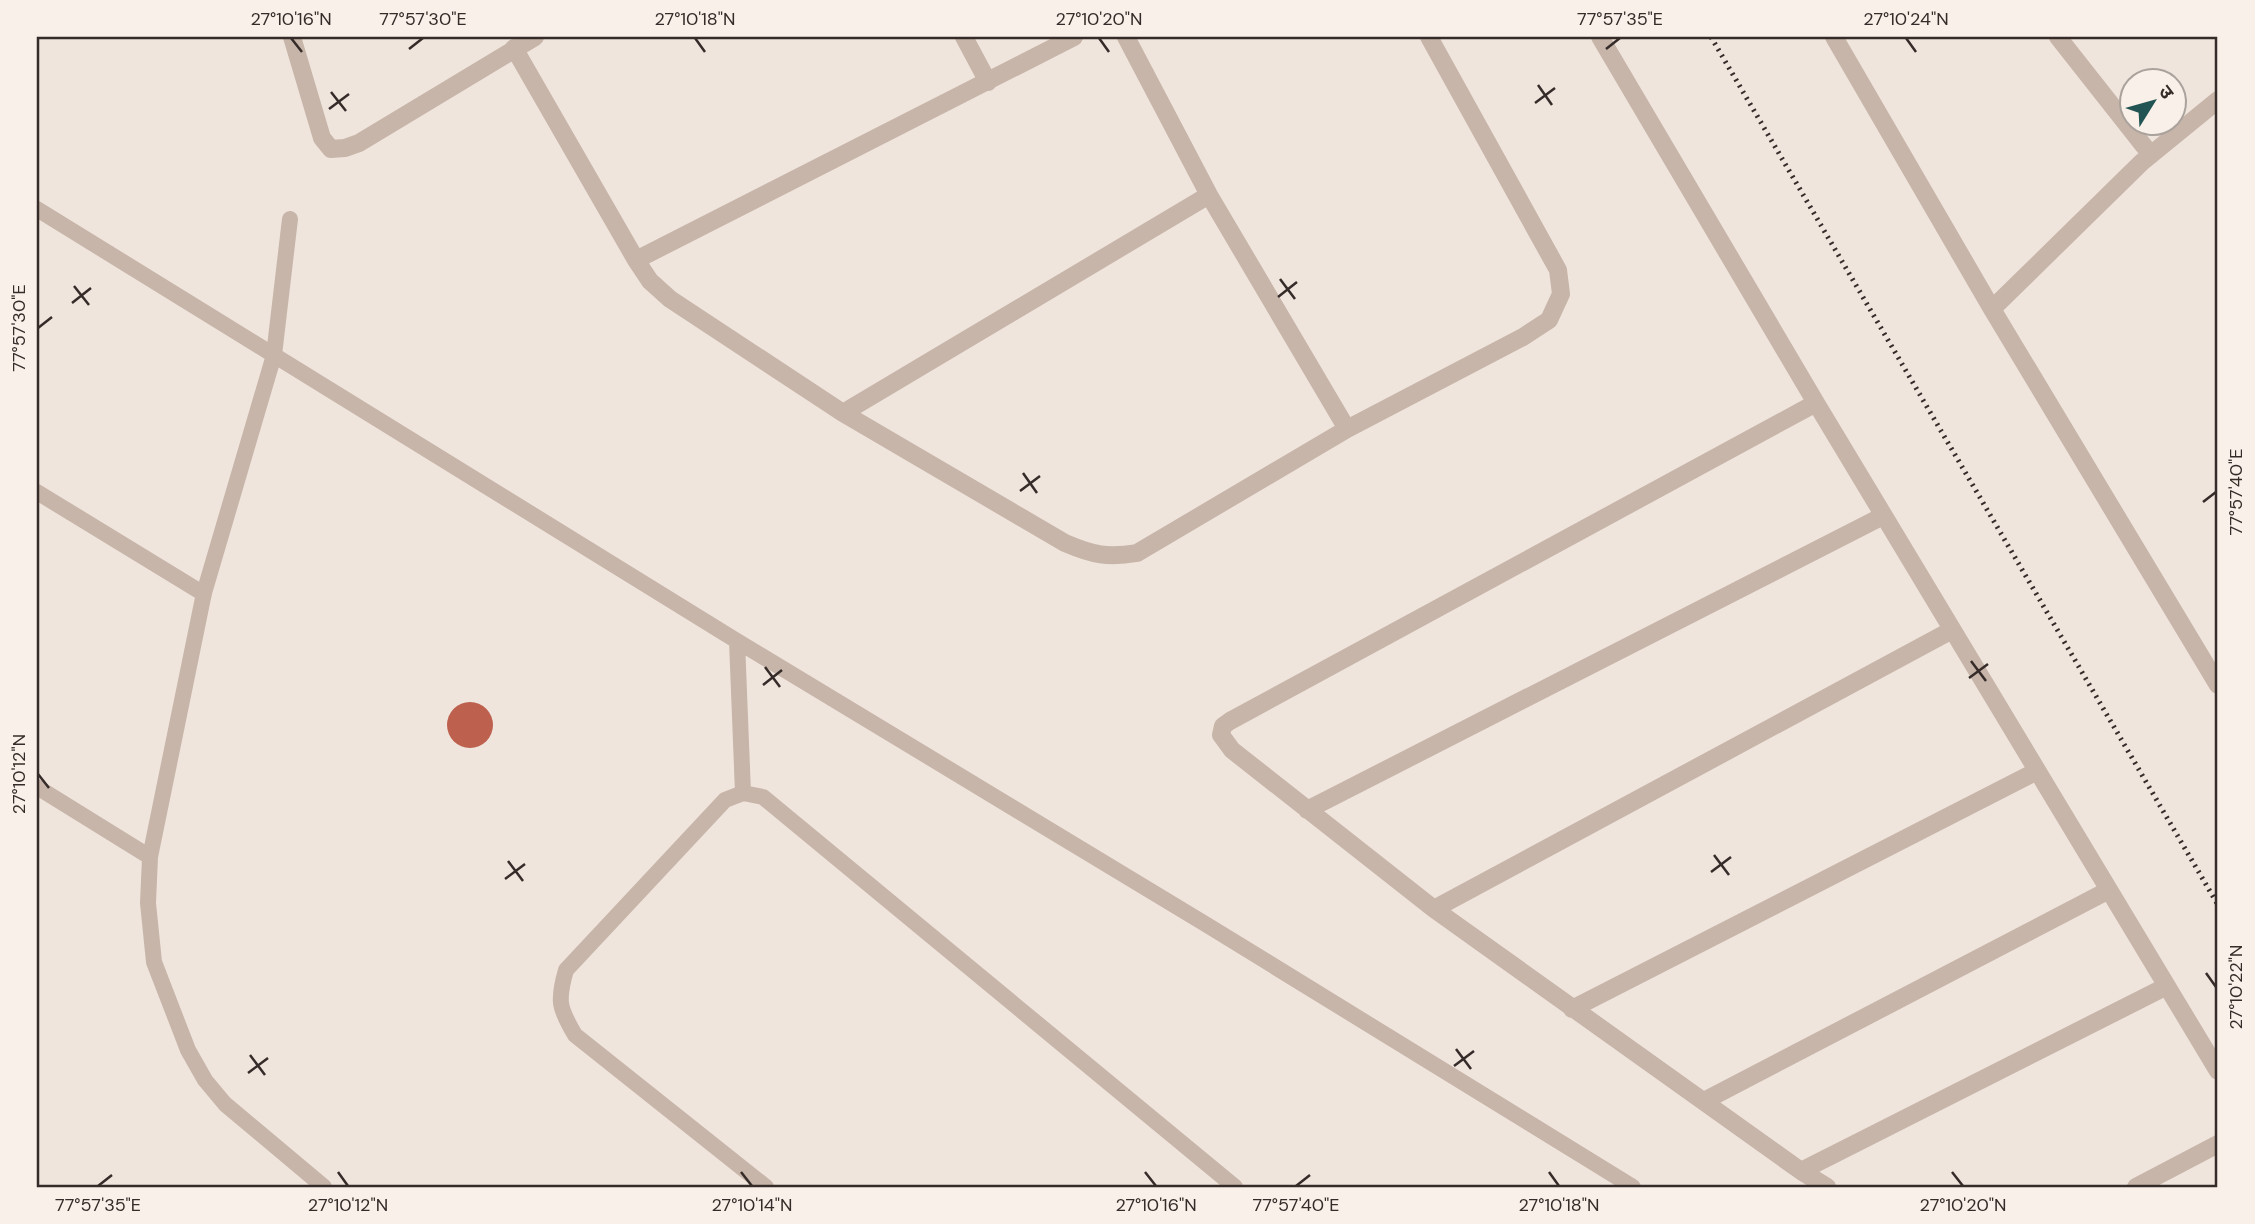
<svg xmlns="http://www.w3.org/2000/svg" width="2255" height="1224" font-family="'DM Sans','Noto Sans Devanagari',sans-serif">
  <rect width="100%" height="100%" fill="#f0e5dd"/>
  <path fill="#bd604e" d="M447 725a23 23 0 1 1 46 0a23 23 0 1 1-46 0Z"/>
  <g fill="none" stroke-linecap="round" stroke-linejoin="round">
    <path stroke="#c7b5a9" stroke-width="16" d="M37,209L737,641L1207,925L1633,1187
      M290,219L274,355L204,593L150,857L148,903L154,962L188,1050L205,1080L225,1104L324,1187
      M37,492L204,594
      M737,641L743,793
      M37,787L150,857
      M766,1187L575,1035C559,1008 557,1001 566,970L725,800L743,793L763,797L1235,1187"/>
    <path stroke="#c7b5a9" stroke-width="18" d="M292,37L322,138L331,149L345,148L359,143L535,37
      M964,37L988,82
      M1126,37L1209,195L1347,429
      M1600,37L1816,403L2218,1071
      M1834,37L1992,309L2218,685
      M2058,37L2151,155
      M514,48L636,260L650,281L670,299L843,413L1065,543C1093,555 1108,558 1137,553L1347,429L1523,337L1549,320L1561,294L1558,270L1429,37
      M636,260L1074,37
      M1992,309L2142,162L2218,100
      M1816,403L1230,721L1223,726L1221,735L1232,750L1434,909L1801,1171L1827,1187
      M843,413L1209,195
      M1307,810L1883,516
      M1434,909L1952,630
      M1572,1009L2037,771
      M1704,1101L2109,890
      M1801,1171L2167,986
      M2136,1187L2218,1144"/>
    <path stroke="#352c29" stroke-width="5" stroke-dasharray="2 5" stroke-linecap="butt" d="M1711,37L2218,905"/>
  </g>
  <path fill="none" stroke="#352c29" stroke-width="2.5" d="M291,38L302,52M695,38L705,52M1099,38L1109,52M1906,38L1916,52M409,49L423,38M1606,49L1620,38M1538,85L1552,105M331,92L346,111M1535,103L1555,88M329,109L349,94M1280,279L1295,299M74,286L89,305M1278,297L1297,282M72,303L91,288M38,328L52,317M1023,473L1037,493M1020,491L1040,476M2203,502L2216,492M1971,661L1986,681M765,667L780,687M1969,678L1988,664M763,685L782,670M38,774L49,788M1714,855L1729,875M508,861L523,881M1711,872L1731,857M505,879L525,864M2206,973L2216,987M1456,1049L1471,1069M250,1055L265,1075M1454,1066L1474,1051M248,1073L268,1058M338,1172L348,1186M741,1172L752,1186M1145,1172L1156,1186M1549,1172L1559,1186M1952,1172L1963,1186M98,1186L112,1175M1296,1186L1310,1175"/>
  <rect width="2255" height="1224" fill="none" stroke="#f8f0e9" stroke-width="77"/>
  <g transform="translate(2153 102) rotate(53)"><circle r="33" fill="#f8f0e9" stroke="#aaa29c" stroke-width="2"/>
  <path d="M0-5L12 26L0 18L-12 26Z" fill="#215453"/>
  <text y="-10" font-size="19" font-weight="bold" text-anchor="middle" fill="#352c29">उ</text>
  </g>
  <rect x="38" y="38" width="2178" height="1148" fill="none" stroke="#352c29" stroke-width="2.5"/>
  <g font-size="18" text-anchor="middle" fill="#352c29">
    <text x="291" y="25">27°10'16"N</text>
    <text x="423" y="25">77°57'30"E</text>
    <text x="695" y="25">27°10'18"N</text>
    <text x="1099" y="25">27°10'20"N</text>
    <text x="1620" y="25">77°57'35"E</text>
    <text x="1906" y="25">27°10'24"N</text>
    <text transform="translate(19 328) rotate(-90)" y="6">77°57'30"E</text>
    <text transform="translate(2236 492) rotate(-90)" y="6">77°57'40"E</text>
    <text transform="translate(19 774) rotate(-90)" y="6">27°10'12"N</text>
    <text transform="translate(2236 987) rotate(-90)" y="6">27°10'22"N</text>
    <text x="98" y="1211">77°57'35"E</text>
    <text x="348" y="1211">27°10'12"N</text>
    <text x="752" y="1211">27°10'14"N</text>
    <text x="1156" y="1211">27°10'16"N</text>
    <text x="1296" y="1211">77°57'40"E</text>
    <text x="1559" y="1211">27°10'18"N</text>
    <text x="1963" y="1211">27°10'20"N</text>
  </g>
</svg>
